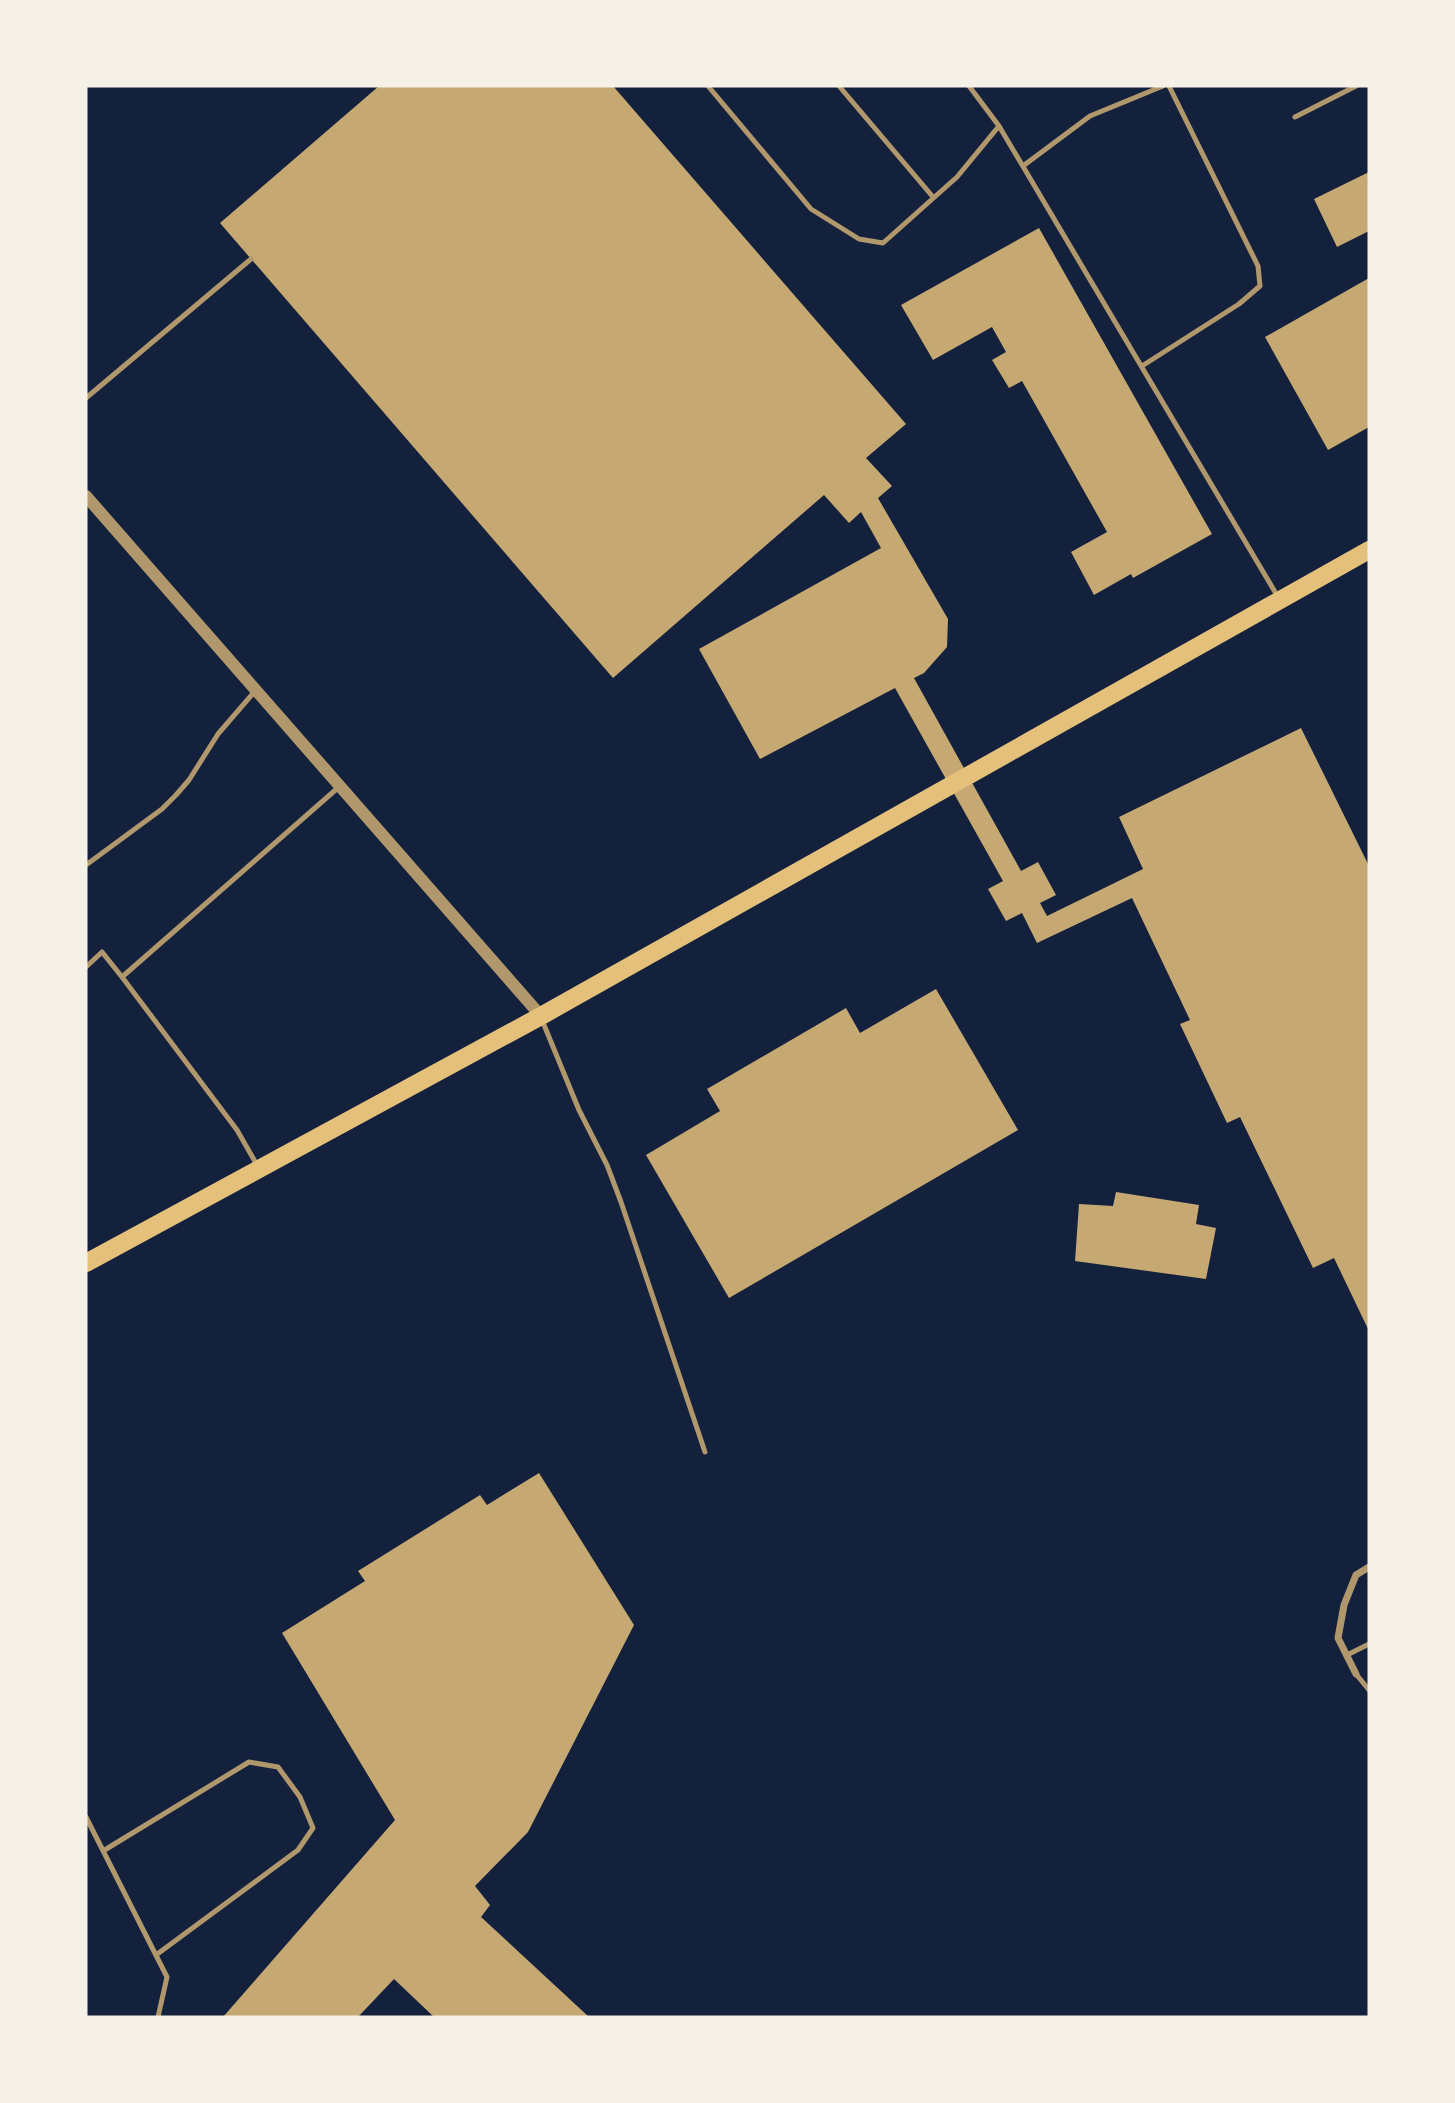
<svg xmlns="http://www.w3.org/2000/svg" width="1455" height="2103" font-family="'Fira Sans',sans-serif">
  <rect width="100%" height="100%" fill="#14213d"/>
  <path fill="#c6a872" d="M379,86H613L906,424L866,458L892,486L878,498L948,619L947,647L924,673L914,678L1021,871L1038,862L1056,895L1040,903L1047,916L1143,869L1119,817L1301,728L1369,866V1331L1334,1258L1313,1268L1240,1117L1227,1123L1180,1024L1190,1020L1132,898L1037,943L1022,913L1006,921L988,889L1003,881L895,688L760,759L699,649L881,548L861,512L849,523L824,495L613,678L220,223Z
    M1369,172V231L1337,247L1314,199Z
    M1039,228L1212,534L1133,578L1131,574L1094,595L1071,552L1107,532L1022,381L1009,388L992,360L1006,352L992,327L933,360L901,305Z
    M1369,278V427L1328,450L1265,337Z
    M936,989L1018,1130L729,1298L646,1155L720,1111L707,1089L846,1008L860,1033Z
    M1116,1192L1199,1205L1196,1224L1216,1228L1206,1279L1075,1261L1079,1204L1113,1206Z
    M539,1473L634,1625L528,1832L475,1886L490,1905L481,1917L589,2017H434L394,1979L358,2017H223L395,1820L282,1633L365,1581L358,1571L480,1495L487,1505Z"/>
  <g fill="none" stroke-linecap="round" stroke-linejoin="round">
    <path stroke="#b1986c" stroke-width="5" d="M708,86L811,209L859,239L883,243L957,177L999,126
      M839,86L933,197
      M969,86L999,126L1278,597
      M1295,117L1356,86
      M1023,166L1090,116L1163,86
      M1142,366L1239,304L1260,286L1258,266L1169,86
      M86,398L251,259
      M86,865L162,809L176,795L189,780L218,734L256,690
      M86,967L102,952L122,977
      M542,1020L579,1110L607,1165L621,1202L705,1452
      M257,1165L237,1130L122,977L340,786
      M1347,1655L1369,1644
      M1356,1674L1369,1690
      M86,1817L167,1977L158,2017
      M103,1851L249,1762L278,1767L300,1797L313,1828L298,1850L156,1955"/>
    <path stroke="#b1986c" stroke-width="7" d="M1356,1674L1338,1638L1344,1605L1356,1575L1369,1567"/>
    <path stroke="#b1986c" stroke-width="12" d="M86,496L541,1016"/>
    <path stroke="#e5c07b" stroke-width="18" d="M86,1263L541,1016L1369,550"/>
  </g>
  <rect width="1455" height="2103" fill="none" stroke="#f6f1e7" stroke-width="175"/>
</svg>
